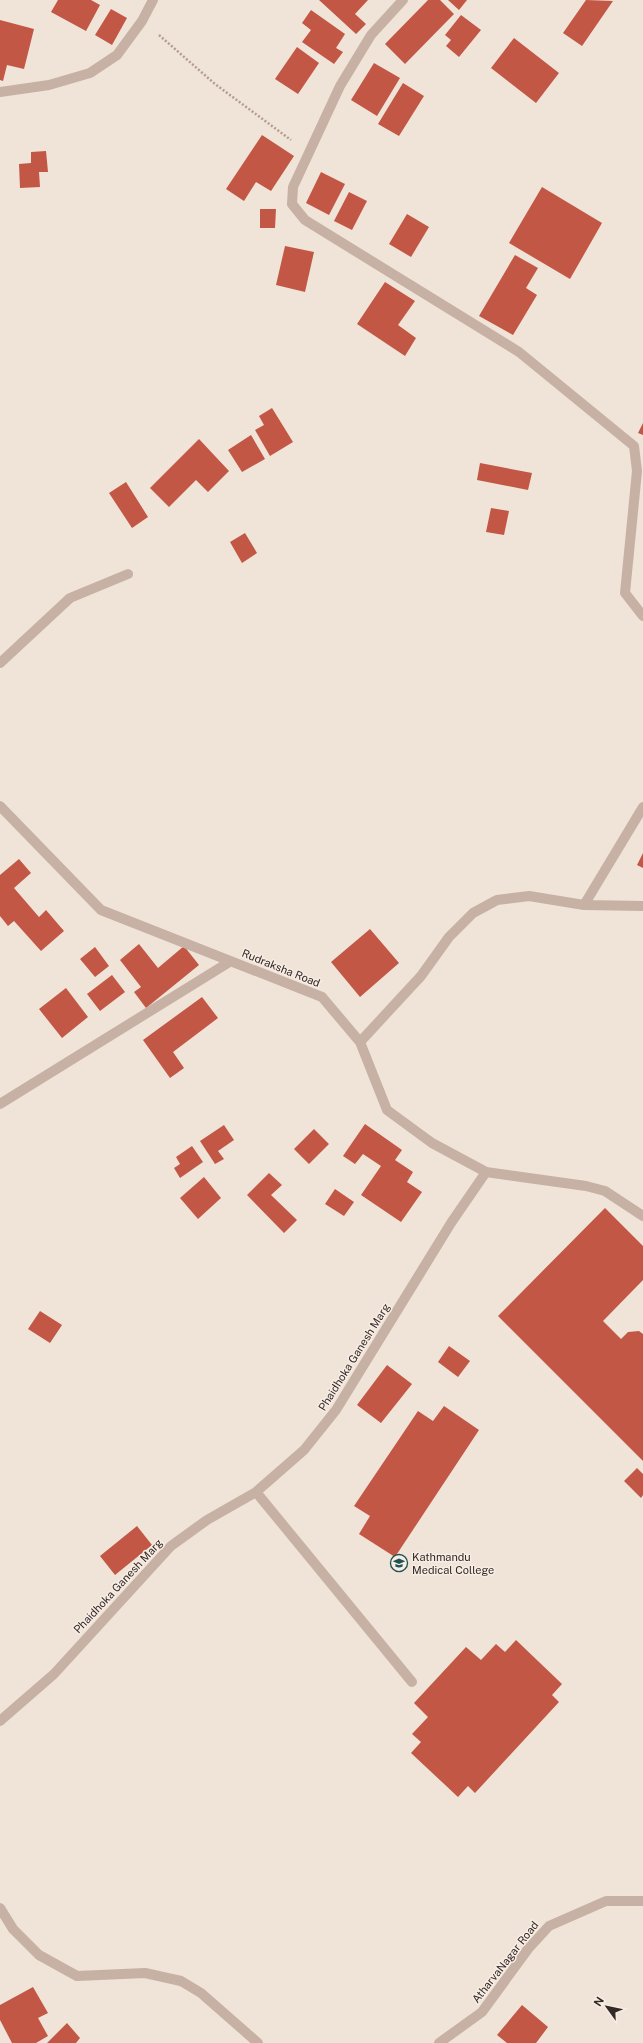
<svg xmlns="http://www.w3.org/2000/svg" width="643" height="2043" font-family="'Public Sans',sans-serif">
  <rect width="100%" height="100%" fill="#f0e3d8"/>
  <path fill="#c25745" d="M58,0H91L100,5L86,31L51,12Z
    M319,0H368L355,14L366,24L356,34Z
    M428,0H440L454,14L405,64L385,44Z
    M448,0H467L459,10Z
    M586,0L613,1L582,46L563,33Z
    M111,9L127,18L112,45L95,35Z
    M311,10L345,34L336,48L343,52L334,64L302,42L311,30L302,23Z
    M461,15L481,30L459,57L446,46L451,40L445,35Z
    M0,20L34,29L24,69L7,65L3,81L0,80Z
    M514,38L559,73L536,103L491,68Z
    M297,47L319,63L298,94L275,79Z
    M374,63L400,78L377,116L351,100Z
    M403,83L424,96L399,136L378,124Z
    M262,135L294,156L271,191L256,182L244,201L226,189Z
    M46,151L48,172H39L40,187L20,188L19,164L31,163V152Z
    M321,172L345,184L329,215L306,203Z
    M542,187L602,223L570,279L509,243Z
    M349,192L367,201L352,230L334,221Z
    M260,209H276L275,228H260Z
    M407,214L429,227L411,257L389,244Z
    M285,246L314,252L305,292L276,285Z
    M515,255L538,268L526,288L537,295L513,335L479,316Z
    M385,282L415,301L398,325L416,338L405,356L357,324Z
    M272,408L293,442L270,456L255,430L264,425L259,416Z
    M643,423V435L638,433Z
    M251,435L265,459L242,472L228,450Z
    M199,439L229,471L208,492L196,480L169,507L150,488Z
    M480,463L532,473L528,490L477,480Z
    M126,482L148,517L132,528L109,493Z
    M491,508L509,511L504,535L486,532Z
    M245,533L257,553L242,563L230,542Z
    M643,853V868L637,865Z
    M19,859L31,873L14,888L39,917L46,910L64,931L41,951L14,921L8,926L0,916V875Z
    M370,929L399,963L360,997L331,962Z
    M139,944L158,968L184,946L199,965L146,1008L134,992L141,987L120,960Z
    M95,947L109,966L95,977L80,959Z
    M112,975L125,992L100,1011L87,994Z
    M66,988L88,1017L62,1038L39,1009Z
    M202,997L218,1018L173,1052L184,1068L170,1078L143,1040Z
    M365,1124L402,1150L395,1160L413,1172L407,1182L422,1192L401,1222L361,1195L381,1166L363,1154L355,1164L343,1156Z
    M224,1125L234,1140L218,1151L224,1159L215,1164L200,1141Z
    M314,1129L329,1144L309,1164L294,1149Z
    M192,1146L203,1162L180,1178L174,1168L180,1164L176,1157Z
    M269,1173L282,1185L271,1195L297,1220L284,1233L247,1195Z
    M204,1177L221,1198L198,1219L180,1198Z
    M335,1189L354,1202L344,1216L325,1204Z
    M605,1208L643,1246V1280L603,1321L621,1339L628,1332L639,1331L643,1334V1461L498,1316Z
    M40,1311L62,1325L50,1343L28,1329Z
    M449,1346L470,1361L458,1377L438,1362Z
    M387,1365L412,1384L381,1423L357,1405Z
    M444,1406L479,1430L395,1557L359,1534L370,1516L354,1506L418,1411L433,1421Z
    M637,1468L643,1474V1495L641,1498L624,1481Z
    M137,1526L152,1545L115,1575L100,1556Z
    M516,1640L562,1684L552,1695L559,1702L475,1793L468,1786L458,1797L411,1753L421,1742L412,1734L428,1717L414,1703L466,1647L481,1660L496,1644L505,1652Z
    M33,1987L48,2013L38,2018L48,2036L36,2043H12L0,2020V2005Z
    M522,2005L548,2027L536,2043H507L497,2035Z
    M67,2023L80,2038L76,2043H47Z"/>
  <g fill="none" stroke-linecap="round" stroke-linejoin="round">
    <path stroke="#b39b8f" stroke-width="2.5" stroke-dasharray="2 2" stroke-linecap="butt" d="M159,35L215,84L291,140"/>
    <path stroke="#c7b1a5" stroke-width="10" d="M403,0L371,35L340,86L293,187L292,204L305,220L519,352L634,446L637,471L625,593L643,616
      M0,92L49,85L90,73L117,55L142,21L153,0
      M0,663L70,598L128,574
      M0,806L101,910L322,997L360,1042L387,1110L432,1143L486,1172L586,1186L605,1191L643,1216
      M584,905L643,807
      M360,1042L421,976L449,937L473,913L497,900L529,896L584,905L643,906
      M0,1104L231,961
      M256,1492L412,1682
      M0,1721L54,1674L171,1546L207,1520L256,1492L304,1450L336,1410L451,1223L486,1172
      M0,1908L13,1929L39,1955L77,1976L145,1973L181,1981L201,1993L258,2043
      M439,2043L482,2012L528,1949L549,1926L606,1901H643"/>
  </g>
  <defs>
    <g id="university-ring" transform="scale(0.9)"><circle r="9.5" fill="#f8ede4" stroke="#1d5351" stroke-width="1.5"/><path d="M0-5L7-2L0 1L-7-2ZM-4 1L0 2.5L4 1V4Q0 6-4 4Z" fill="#1d5351"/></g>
  </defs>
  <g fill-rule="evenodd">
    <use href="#university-ring" x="399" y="1563"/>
  </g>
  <g text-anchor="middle" stroke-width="3" stroke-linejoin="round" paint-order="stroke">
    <g font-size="11" fill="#332926" stroke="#f8ede4">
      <text transform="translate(281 968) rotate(22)" y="4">Rudraksha Road</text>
      <text transform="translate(354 1357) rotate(-58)" y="4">Phaidhoka Ganesh Marg</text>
      <text transform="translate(118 1586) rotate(-47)" y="4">Phaidhoka Ganesh Marg</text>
      <text transform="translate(505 1962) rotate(-52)" y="4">AtharvaNagar Road</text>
    </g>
    <g font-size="11" fill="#332926" stroke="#f8ede4" text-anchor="start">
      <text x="412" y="1561">Kathmandu<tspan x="412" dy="13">Medical College</tspan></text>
    </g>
  </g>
  <g transform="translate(607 2007) rotate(303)" stroke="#f8ede4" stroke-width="3" paint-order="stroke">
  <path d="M0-3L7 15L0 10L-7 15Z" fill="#332926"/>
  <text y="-6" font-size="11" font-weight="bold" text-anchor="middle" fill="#332926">N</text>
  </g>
</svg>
